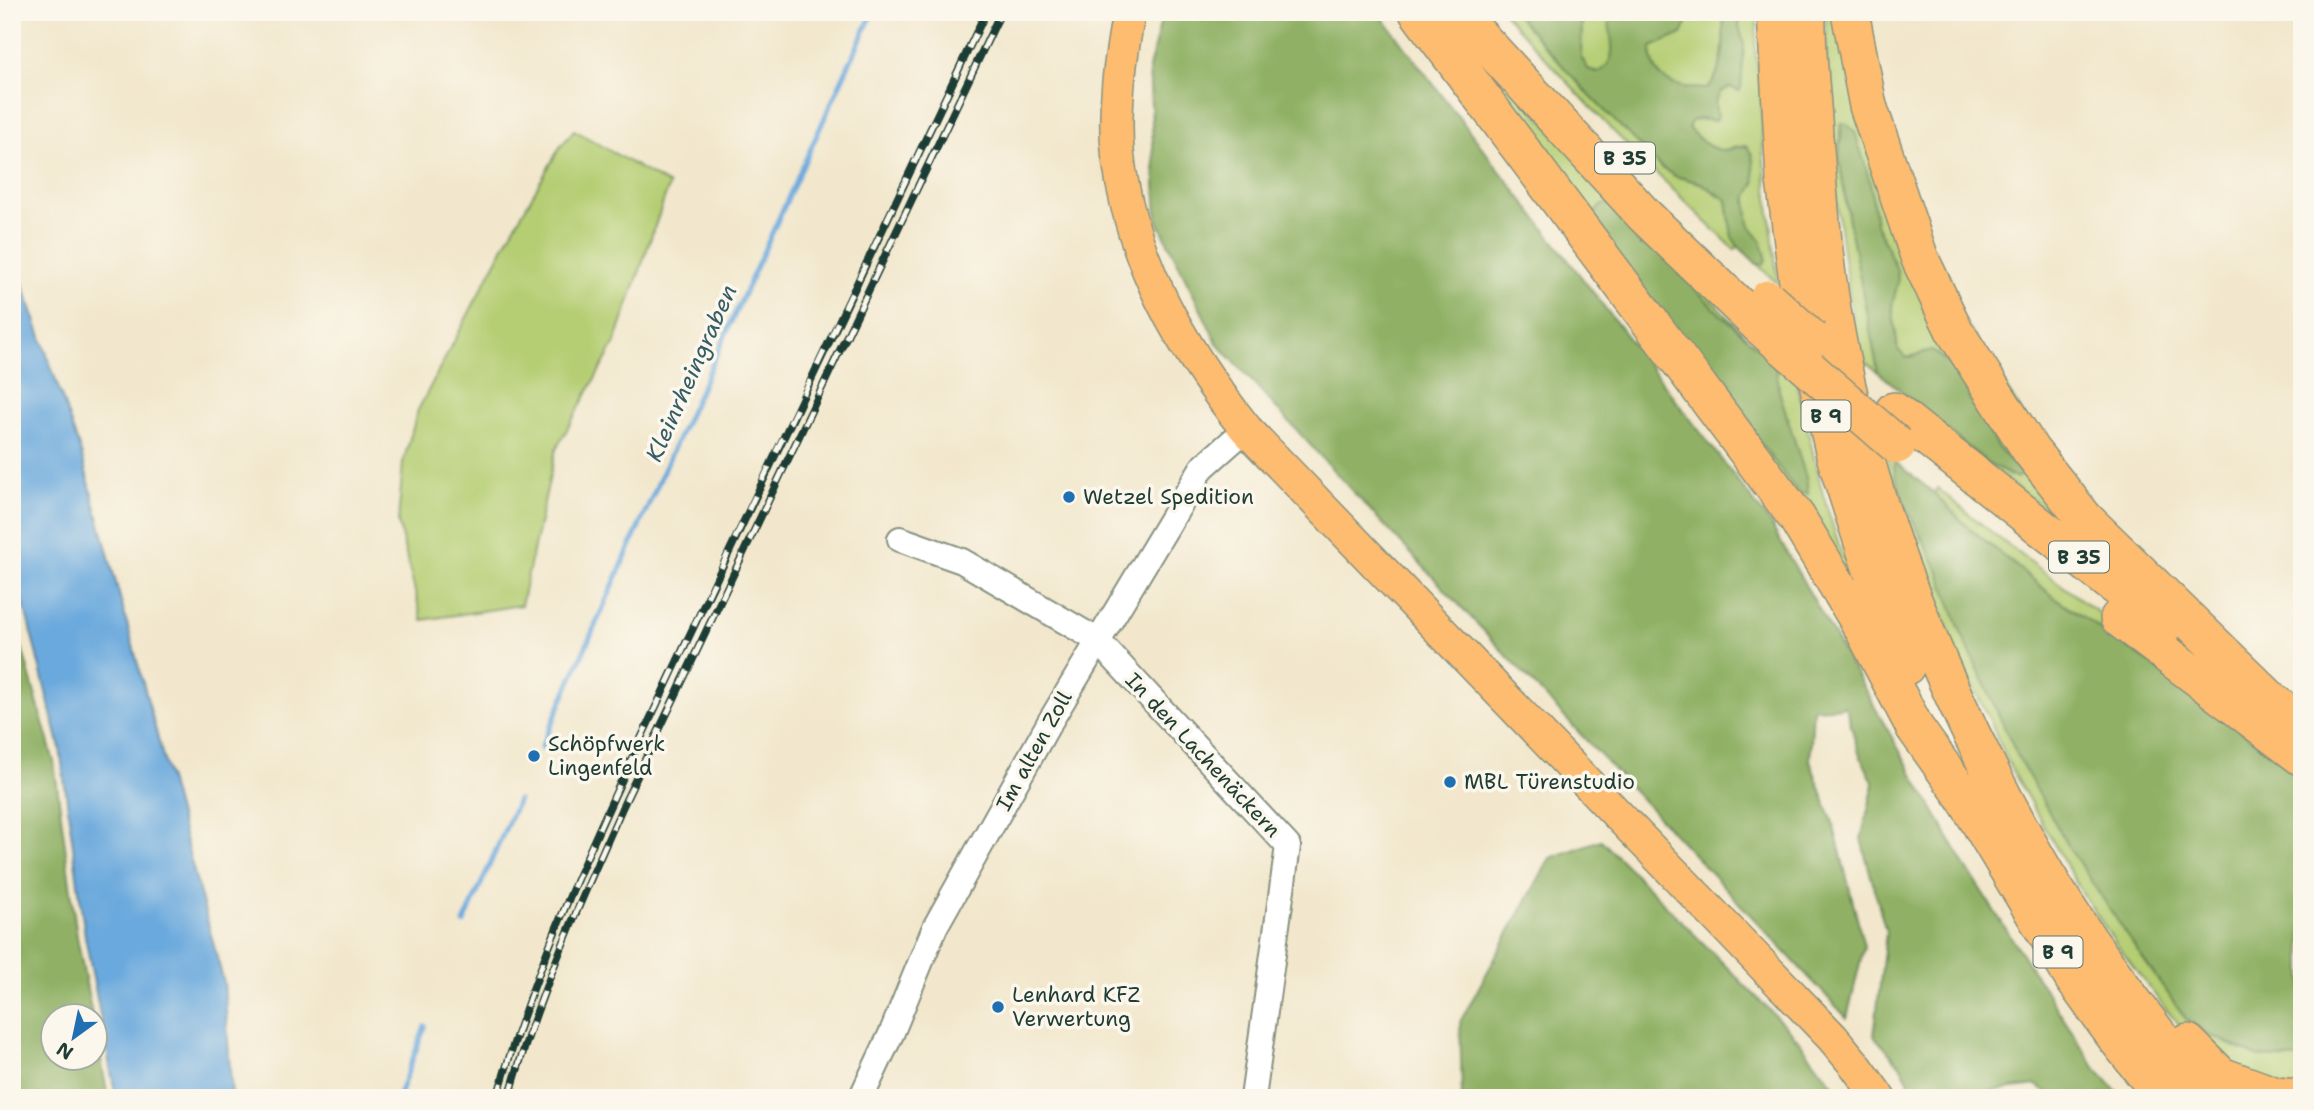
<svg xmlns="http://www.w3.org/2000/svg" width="2314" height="1110" font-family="'Shantell Sans',sans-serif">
  <rect width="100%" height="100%" fill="#fbf7ec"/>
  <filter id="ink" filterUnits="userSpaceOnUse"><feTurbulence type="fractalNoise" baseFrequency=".0143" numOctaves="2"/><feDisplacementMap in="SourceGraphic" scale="14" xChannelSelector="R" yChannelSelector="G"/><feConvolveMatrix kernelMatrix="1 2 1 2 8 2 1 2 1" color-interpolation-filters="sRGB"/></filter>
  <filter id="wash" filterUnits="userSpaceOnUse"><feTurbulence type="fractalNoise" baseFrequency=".00686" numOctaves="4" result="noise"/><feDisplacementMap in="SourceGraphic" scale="28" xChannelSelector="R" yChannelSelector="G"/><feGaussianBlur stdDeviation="1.57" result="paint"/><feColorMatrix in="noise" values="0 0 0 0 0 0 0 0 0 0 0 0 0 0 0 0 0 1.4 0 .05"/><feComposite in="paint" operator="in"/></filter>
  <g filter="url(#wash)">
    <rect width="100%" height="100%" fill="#f2e7cc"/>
    <path fill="#b5ce73" stroke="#6a8654" stroke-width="2" d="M1441,12L1745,335L1720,314L1658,253L1596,219L1613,250L1808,493L1806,478L1779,391L1775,362L1796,381L1823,495L1854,592Z
      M1503,12H1514L1591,97L1662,168L1675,176L1700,183L1727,200L1732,236L1738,246L1735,250L1610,128Z
      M1582,12H1617L1612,16C1611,37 1620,60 1598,73L1588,69L1581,57Z
      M1687,12H1723C1724,39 1726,68 1707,89C1677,89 1651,82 1651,47L1682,34L1689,17Z
      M1741,12H1758L1755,49L1761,93L1763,153L1778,284L1757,264H1761L1766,260C1764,244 1750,235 1748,220C1744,193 1756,179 1752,154L1736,146C1732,147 1728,150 1724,150C1712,152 1695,136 1688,128L1691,121C1700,118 1708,121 1717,118L1715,103L1720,92L1730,87L1739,91L1741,88L1744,45L1739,26Z
      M1826,12H1840L1885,193L2114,561L1911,408L1913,402L1976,455L2010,476L2019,468L1997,447L1982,418L1972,406L1956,367L1932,350L1907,358L1898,350L1892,305L1896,289L1897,270L1876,224L1870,182L1840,127L1839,157L1848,215L1878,372L1859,356C1840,242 1825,128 1826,12Z
      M574,130L669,185L615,343L556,449L521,605L422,620L398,522L403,463L418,410L511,233L560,147Z
      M1887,454L1894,461C1896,501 1924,536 1940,573C1948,593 1954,615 1962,635L2186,1019C2227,1046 2252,1060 2302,1059V1090L2268,1086L2188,1036L2165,1008L2120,949L2084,896L2012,770L1985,710L1961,665L1918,547L1902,517L1889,471Z
      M1937,488L2000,539L2302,765V776L2147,661L2054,597L1964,523L1934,493Z"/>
    <path fill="#90b165" stroke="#58774c" stroke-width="2" d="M1163,12H1378L1770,523L1964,864L2096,1069L2123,1098H2057L2036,1085L1975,1093V1098H1917L1901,1066L1874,1036L1886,932L1861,839L1874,784L1858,751L1846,707L1813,709L1810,761L1833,823L1864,946L1847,1018L1357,496L1217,343L1157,220L1149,68Z
      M1514,12H1582L1581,57L1588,69L1598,73C1619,61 1611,42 1609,22L1617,12H1687L1688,21L1682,34L1651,47C1650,82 1678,89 1707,89C1726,69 1724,39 1723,12H1741L1739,26L1744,45L1741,88L1739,91L1730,87L1720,92L1715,103L1717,118L1714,121L1698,119L1691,121L1688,128C1695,136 1711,151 1723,150C1731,150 1738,146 1746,146L1752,154L1755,183L1746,199L1749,224L1761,241L1766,256L1764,264H1757L1738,246L1732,237L1727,200L1701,183L1675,176L1662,168L1591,97Z
      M1842,124H1847L1855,132L1870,182L1876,224L1897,270L1898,282L1892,305L1898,350L1907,358L1932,350L1960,373L1972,405L1982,418L1997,447L2021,472L2017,478L1990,465L1878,372L1848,215L1839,157Z
      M1611,203L1720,314L1775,362L1779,391L1806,478L1808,493L1799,494L1613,250L1596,219L1595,212L1602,205Z
      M1894,461L1934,493L1964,524L2054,597L2147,661L2302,776V1059L2259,1057L2210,1035L2186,1019L2141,956L2071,851L2019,759L1962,635L1939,572L1906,506L1895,475Z
      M12,612L54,762L77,937L92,1015L52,1016V1058H94L95,1027L108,1098H12Z
      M1601,840L1794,1035L1843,1098H1462L1460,1022L1550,858Z"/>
    <path fill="#6ba9dd" stroke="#457388" stroke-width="2" d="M12,253L81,453L224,983L232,1098H116L85,936L60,748L12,557Z"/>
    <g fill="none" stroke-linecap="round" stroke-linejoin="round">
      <path stroke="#6ba9dd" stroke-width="5" d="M541,748L671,454L873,12
        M464,923L518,800
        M398,1098L425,1026"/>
    </g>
  </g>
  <g filter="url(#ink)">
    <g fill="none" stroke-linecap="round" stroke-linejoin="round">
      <g stroke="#889280" stroke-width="28">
        <path id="minor" d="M900,539L962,561L1097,640L1288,846L1253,1098
          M861,1098L892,1032L935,927L1048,725L1202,468L1246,429"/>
      </g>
      <g stroke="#889280" stroke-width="35">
        <path id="major" d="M1129,12C1120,59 1113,109 1118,156C1131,262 1181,347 1246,429L1832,1037L1856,1066L1879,1098"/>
      </g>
      <g stroke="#889280" stroke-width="40">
        <path id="highway" d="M1418,12L1797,518L1864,630L1915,728L1965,798L2073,978L2117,1039L2164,1098
          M1457,12L1645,216L1761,327
          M1776,12L1785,180L1803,321L1836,459L1896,644L1906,666
          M1807,12C1806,53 1812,94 1814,135C1819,203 1824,271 1837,338C1870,516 1944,693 2032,850C2079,934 2139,1009 2196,1085L2208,1098
          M1850,12L1868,106L1920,259L1954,330L2031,451L2084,518L2269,698
          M1894,411L2113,584L2167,623
          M2119,618L2302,757
          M2250,685L2302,724
          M2188,1043L2221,1076L2276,1096L2296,1098"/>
      </g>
      <use href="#minor" stroke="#fff" stroke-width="24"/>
      <use href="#major" stroke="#fdbc6f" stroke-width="32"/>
      <use href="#highway" stroke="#fdbc6f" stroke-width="37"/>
      <g stroke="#1f3d34" stroke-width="8">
        <path id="rail" d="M497,1098C542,941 616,792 685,645C784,433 886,223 986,12
          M509,1098C537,998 580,902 622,808L1001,12"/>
      </g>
      <use href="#rail" stroke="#fbf7ec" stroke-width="5" stroke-dasharray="16" stroke-linecap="butt"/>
      <g stroke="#889280" stroke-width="40" stroke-linecap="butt">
        <path id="highway-bridge" d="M1768,299L1812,339
          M1761,327L1897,445"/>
      </g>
      <use href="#highway-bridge" stroke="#fdbc6f" stroke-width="37"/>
    </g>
  </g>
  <g fill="#1f6fb2" stroke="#fbf7ec" stroke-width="2.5">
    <circle cx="1069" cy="497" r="7"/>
    <circle cx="534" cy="756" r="7"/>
    <circle cx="1450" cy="782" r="7"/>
    <circle cx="998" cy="1007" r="7"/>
  </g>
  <g text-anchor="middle" stroke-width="7" stroke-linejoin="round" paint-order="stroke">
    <g fill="#fbf7ec" stroke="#61756b" stroke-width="2">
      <rect x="1595" y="142.5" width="60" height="31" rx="5"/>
      <rect x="1801.5" y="400.5" width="49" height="31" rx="5"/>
      <rect x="2049" y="541.5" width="60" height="31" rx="5"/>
      <rect x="2033.5" y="936.5" width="49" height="31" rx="5"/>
    </g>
    <g font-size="19" font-weight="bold" fill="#1f3d34">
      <text x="1625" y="165">B 35</text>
      <text x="1826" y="423">B 9</text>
      <text x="2079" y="564">B 35</text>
      <text x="2058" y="959">B 9</text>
    </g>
    <g font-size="21" fill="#1f3d34" stroke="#fbf7ec" text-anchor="start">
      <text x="1083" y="504">Wetzel Spedition</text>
      <text x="548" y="751">Schöpfwerk<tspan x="548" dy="24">Lingenfeld</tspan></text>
      <text x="1464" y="789">MBL Türenstudio</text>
      <text x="1012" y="1002">Lenhard KFZ<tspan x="1012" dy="24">Verwertung</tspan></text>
    </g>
    <g font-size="21" fill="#1f3d34" stroke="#fbf7ec">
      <text transform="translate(1034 751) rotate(-61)" y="7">Im alten Zoll</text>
      <text transform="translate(1203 755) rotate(47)" y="7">In den Lachenäckern</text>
    </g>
    <g font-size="23" font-style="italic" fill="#365d67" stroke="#fbf7ec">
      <text transform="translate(691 373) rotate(-66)" y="8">Kleinrheingraben</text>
    </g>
  </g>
  <rect width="2314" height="1110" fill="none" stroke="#fbf7ec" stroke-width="42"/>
  <g transform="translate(74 1037) rotate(213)"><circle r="33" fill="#fbf7ec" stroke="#a3ada2" stroke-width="2"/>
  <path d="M0-5L12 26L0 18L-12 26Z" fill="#1f6fb2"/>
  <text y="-10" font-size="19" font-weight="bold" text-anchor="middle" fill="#1f3d34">N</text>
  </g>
</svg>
